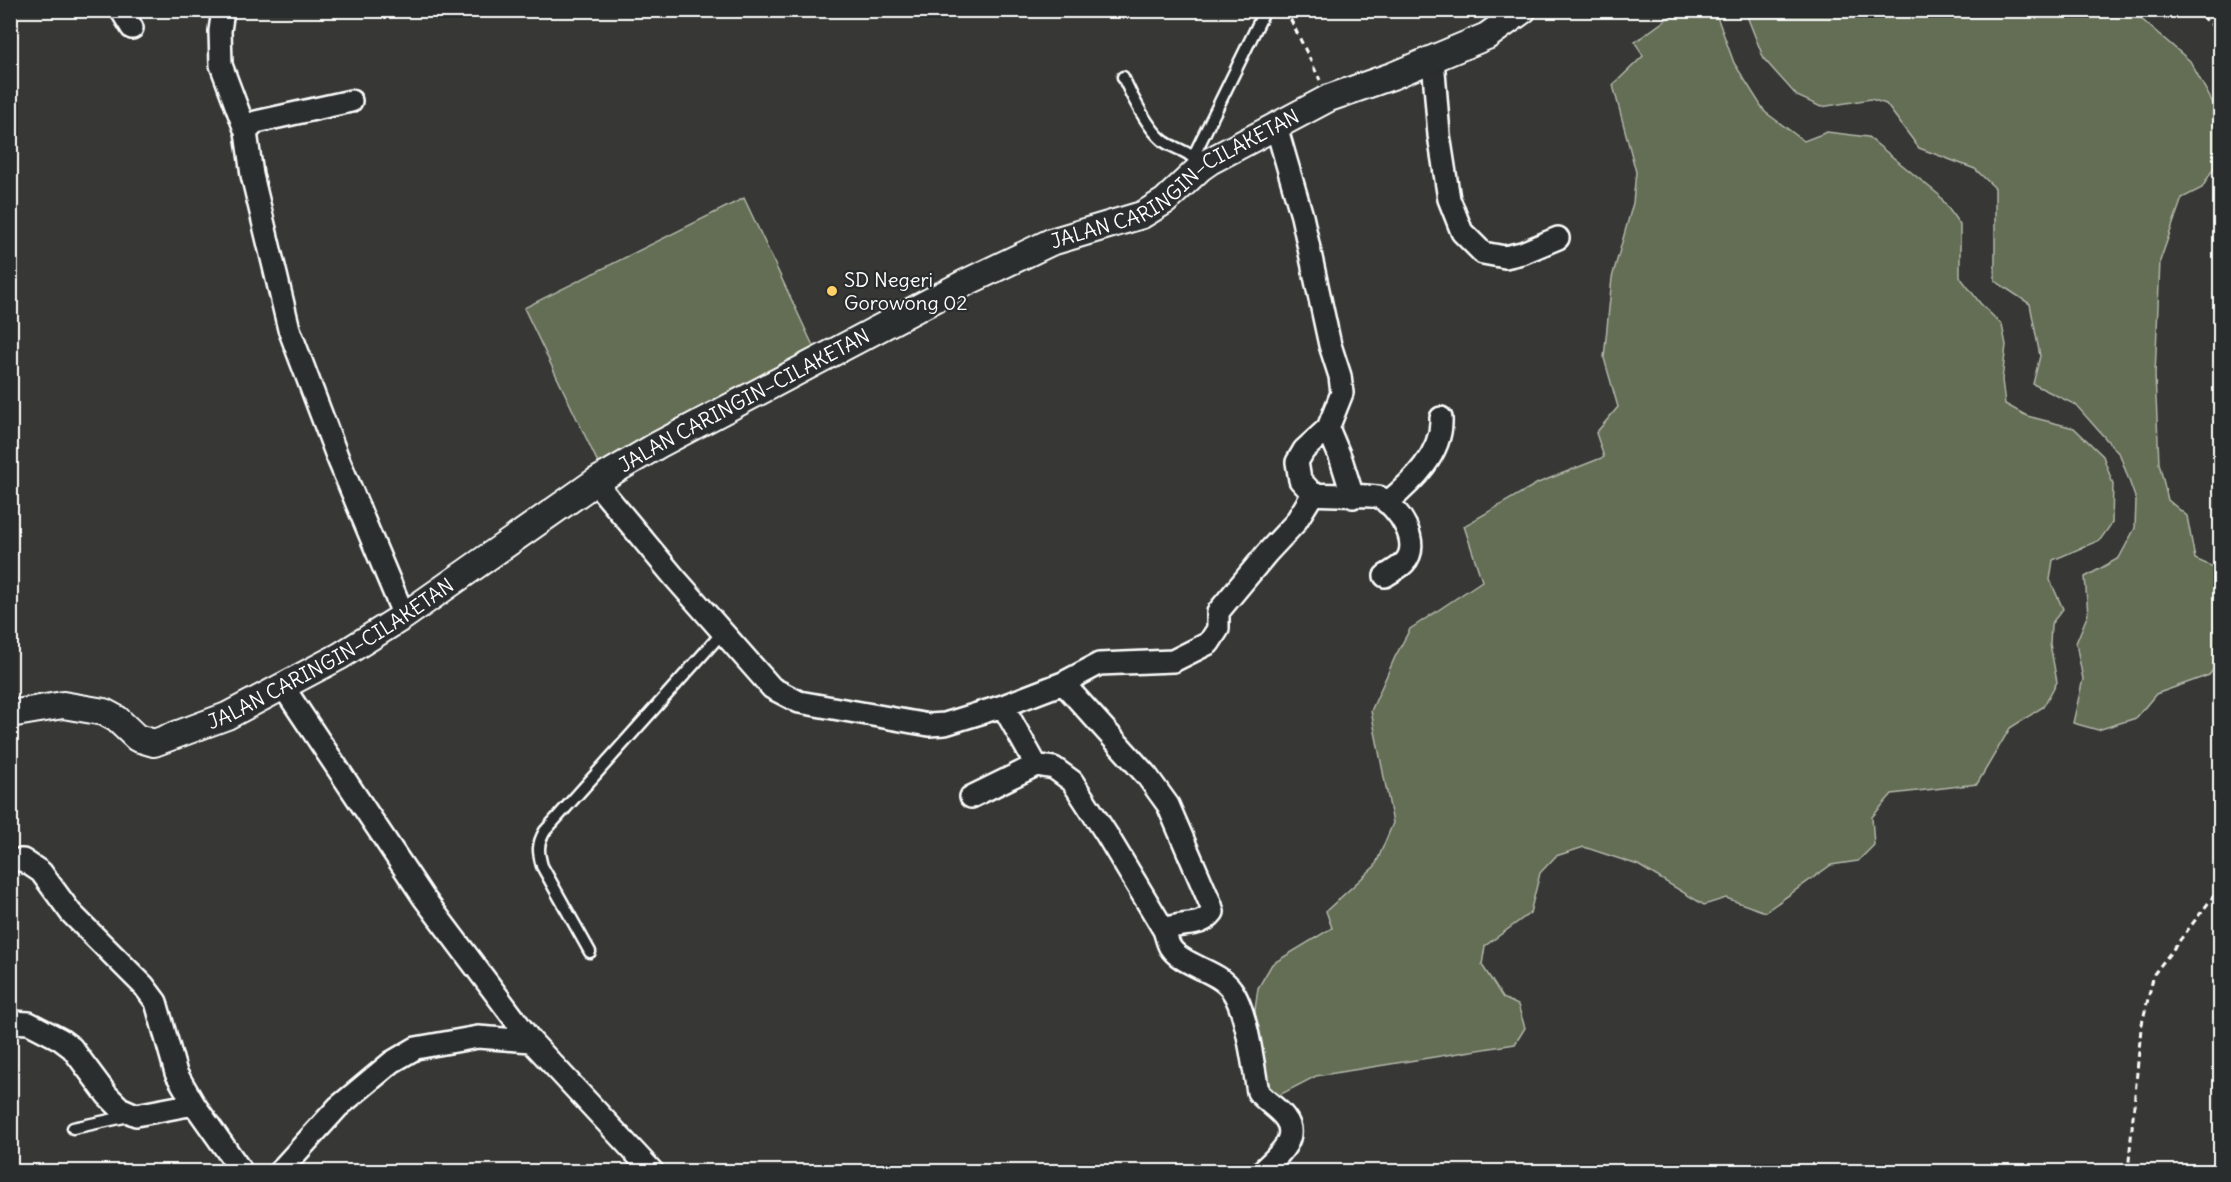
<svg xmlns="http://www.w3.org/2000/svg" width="2231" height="1182" font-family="Delius,sans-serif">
  <rect width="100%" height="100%" fill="#373735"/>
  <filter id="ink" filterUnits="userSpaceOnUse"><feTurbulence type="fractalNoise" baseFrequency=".0167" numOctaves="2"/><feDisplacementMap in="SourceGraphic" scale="12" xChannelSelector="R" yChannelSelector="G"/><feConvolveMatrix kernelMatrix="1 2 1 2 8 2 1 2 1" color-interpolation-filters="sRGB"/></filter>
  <g filter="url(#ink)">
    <path fill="#646e54" stroke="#b2b6aa" stroke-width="1.5" d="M1678,11H1715L1734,63L1765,112L1804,141L1827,132L1868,137L1939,195L1960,225V277L1980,303L2002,325L2006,345L2002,380L2005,404L2027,416L2074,428L2103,456L2113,484L2112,523L2100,540L2053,560L2050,580L2063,609L2051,624L2050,644L2057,682L2043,707L2010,728L1977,784L1892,794L1872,817L1874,845L1858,861L1831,865L1765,912L1726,898L1704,905L1638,865L1584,847L1556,856L1540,873L1530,913L1485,946L1482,965L1503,998L1518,1005L1525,1028L1515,1044L1316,1076L1268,1101L1252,1032L1258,988L1272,964L1332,928L1326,911L1375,866L1393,823L1371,711L1395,657L1410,629L1482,581L1464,526L1538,483L1604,457L1596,433L1618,407L1604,358L1612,278L1633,203L1636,172L1613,85L1643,56L1635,42Z
      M1745,11H2132L2190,61L2220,116V157L2202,188L2182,198L2160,261L2155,375L2159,463L2168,500L2187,516L2195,559L2220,570V661L2209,675L2156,694L2136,718L2098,730L2073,723L2083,679L2076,643L2088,614L2085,577L2119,558L2135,528L2136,500L2120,455L2076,405L2033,384L2040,356L2030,304L1995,281V188L1975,169L1919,148L1886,104L1871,99L1821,107L1797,96L1764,59Z
      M744,198L815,350L600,467L524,308Z"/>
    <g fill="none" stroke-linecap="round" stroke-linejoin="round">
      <g stroke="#fff" stroke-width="15">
        <path id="service" d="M1123,77C1131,95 1149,131 1165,142C1175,149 1190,151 1197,163
          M1193,157L1265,10
          M590,952L542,866C538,852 537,844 545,831L722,633
          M73,1128L129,1116"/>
      </g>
      <g stroke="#fff" stroke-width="26">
        <path id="minor" d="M121,10L132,28
          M223,10L220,31L221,65L246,132L252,175L289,329L337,456L404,616
          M1433,59L1439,135L1449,199L1462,232L1483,253L1505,257L1522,253L1558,238
          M1276,126L1302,216L1330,345L1340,376L1342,393L1328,428L1304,450L1297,462L1300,480L1313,494C1323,495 1374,495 1379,497C1398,506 1423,544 1404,563C1399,568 1391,572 1385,576
          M246,132L256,122L351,101
          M1328,428L1341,459L1353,497
          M595,482L675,578L772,688L799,702L929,725L945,724L1003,706L1063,683L1099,664L1173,661L1209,643L1218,629V612L1267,553L1295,523L1313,494
          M1387,503C1412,482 1443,453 1441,418
          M1063,683L1147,776L1168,805L1211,905L1213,912C1199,930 1183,920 1164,930C1166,935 1167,942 1170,947C1182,966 1218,970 1231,989C1247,1010 1253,1065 1258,1092C1266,1102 1278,1108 1285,1118C1301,1139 1275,1158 1261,1172
          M284,688L424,898L531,1041L653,1172
          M1003,706L1036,765
          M971,797L1036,765L1054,768L1072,781L1107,835L1164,930
          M10,860H23L41,872L71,913L144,986L156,1002L176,1073L194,1104L242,1172
          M10,1022L29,1023L60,1039L72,1048L107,1095L120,1108L136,1115L194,1104
          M279,1172L338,1107L392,1062L416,1048L478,1037L531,1041"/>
      </g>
      <g stroke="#fff" stroke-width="30">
        <g id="tertiary">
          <path id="s1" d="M10,714L63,705L104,712L117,719L137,738L154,743L227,716L340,656L404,616L595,482L658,445L965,283L1051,242L1142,215L1165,201L1200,168L1210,161L1329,98L1392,76L1487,36L1523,10"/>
        </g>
      </g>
      <path stroke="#fff" stroke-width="3" stroke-dasharray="6 4.5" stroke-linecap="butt" d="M1286,10L1320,80
        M2194,10L2220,31
        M2128,1172L2141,1028L2154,974L2216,893L2220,889"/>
      <use href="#service" stroke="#2a2d2e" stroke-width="10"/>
      <use href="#minor" stroke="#2a2d2e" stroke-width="21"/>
      <use href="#tertiary" stroke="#2a2d2e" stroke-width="26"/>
    </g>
  </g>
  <circle fill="#ffd166" stroke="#2a2d2e" stroke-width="2" cx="832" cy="291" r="6"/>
  <g text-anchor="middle" stroke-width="4.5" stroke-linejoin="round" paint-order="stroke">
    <g font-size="20" fill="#fff" stroke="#2a2d2e">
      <text dy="7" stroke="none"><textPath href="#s1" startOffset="1326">JALAN CARINGIN–CILAKETAN</textPath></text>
      <text dy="7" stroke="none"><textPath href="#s1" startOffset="840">JALAN CARINGIN–CILAKETAN</textPath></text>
      <text dy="7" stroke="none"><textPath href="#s1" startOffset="354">JALAN CARINGIN–CILAKETAN</textPath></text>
    </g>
    <g font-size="20" fill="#fff" stroke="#2a2d2e" text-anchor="start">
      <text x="844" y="287">SD Negeri<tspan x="844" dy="23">Gorowong 02</tspan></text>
    </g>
  </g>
  <rect width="2231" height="1182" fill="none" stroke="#2a2d2e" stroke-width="36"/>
  <rect x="18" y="18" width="2195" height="1146" fill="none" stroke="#fff" stroke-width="2" filter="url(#ink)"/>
</svg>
